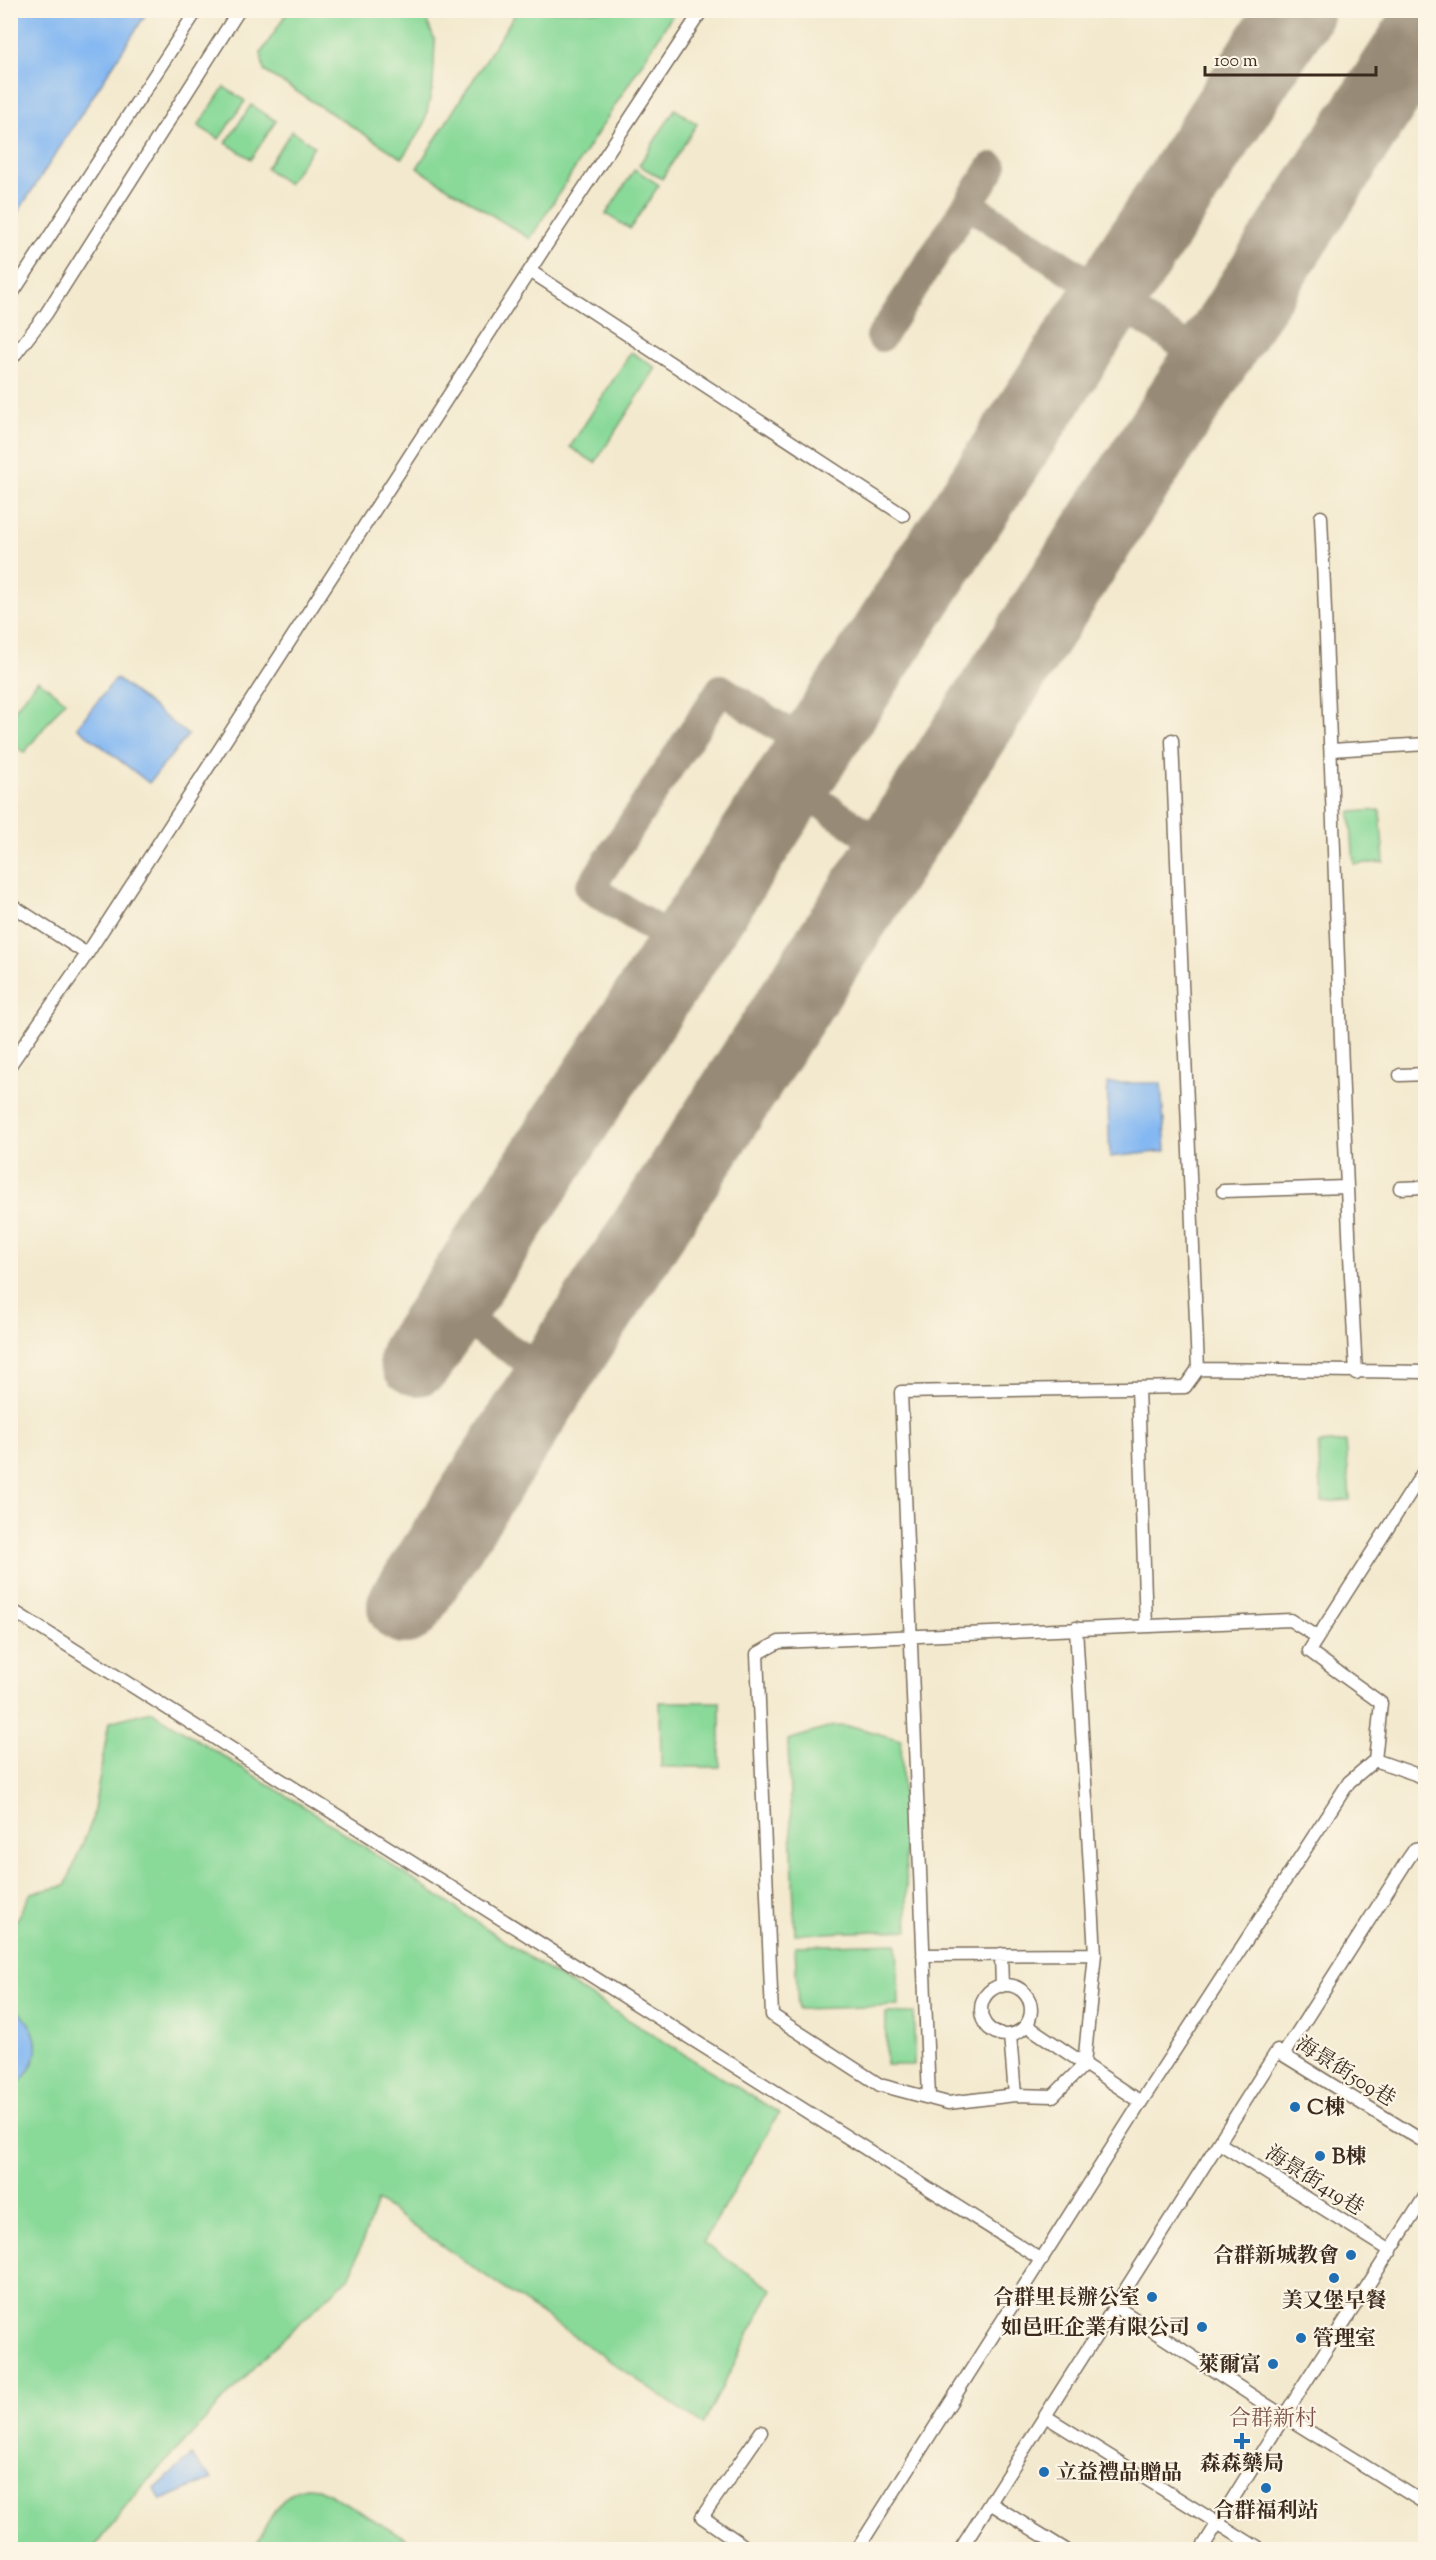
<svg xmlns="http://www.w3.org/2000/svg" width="1436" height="2560" font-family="'Sorts Mill Goudy','Noto Serif TC',serif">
  <rect width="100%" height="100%" fill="#fcf5e5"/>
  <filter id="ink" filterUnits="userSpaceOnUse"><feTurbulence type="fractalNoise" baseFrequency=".0167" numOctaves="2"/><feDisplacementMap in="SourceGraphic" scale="12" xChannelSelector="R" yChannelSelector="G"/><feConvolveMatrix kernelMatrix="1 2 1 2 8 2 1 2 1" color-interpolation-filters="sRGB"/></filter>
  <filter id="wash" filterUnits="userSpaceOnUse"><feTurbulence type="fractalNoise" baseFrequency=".008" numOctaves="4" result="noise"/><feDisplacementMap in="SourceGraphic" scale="24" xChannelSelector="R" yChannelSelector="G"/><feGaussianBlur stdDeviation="1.35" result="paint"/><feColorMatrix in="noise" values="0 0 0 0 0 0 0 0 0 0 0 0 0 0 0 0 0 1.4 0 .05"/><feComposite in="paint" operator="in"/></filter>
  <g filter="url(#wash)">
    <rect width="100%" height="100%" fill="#f3e9ce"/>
    <path fill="#89d999" stroke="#62825c" stroke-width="1.5" d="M288,11H423L435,41L433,85L424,125L402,158L264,71L261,53Z
      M517,11H675L530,239L417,168Z
      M224,87L245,101L219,139L198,126Z
      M251,105L276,121L251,159L226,143Z
      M675,109L697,124L662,179L639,165Z
      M292,131L314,146L288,184L266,168Z
      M635,169L659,185L630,229L606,214Z
      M631,352L656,368L595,463L570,447Z
      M38,680L65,701L24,753L11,742V714Z
      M1380,810L1384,862L1354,864L1350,812Z
      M1346,1442L1350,1500L1322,1502L1318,1444Z
      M660,1702H720V1767H661Z
      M151,1711L311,1811L548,1970L779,2113L703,2243L772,2289L703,2425L377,2201L350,2276L271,2350L138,2491L93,2549H11V1929L31,1893L65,1886L92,1821L109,1722Z
      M834,1726L855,1727L901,1740L908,1930L795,1934L788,1740Z
      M897,1943L899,2006L798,2009L795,1946Z
      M886,2013H914V2065H886Z
      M306,2487L318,2488L330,2494L412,2542L421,2549H253C266,2528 279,2491 306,2487Z"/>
    <path fill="#84b8f2" stroke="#607188" stroke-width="1.5" d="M11,10L148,11L11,223L10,11Z
      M116,678L188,735L149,783L77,727Z
      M1107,1083H1161L1166,1151L1110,1157Z
      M10,2004C47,2033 43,2062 11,2091Z
      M191,2456L212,2479L161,2500L155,2489Z"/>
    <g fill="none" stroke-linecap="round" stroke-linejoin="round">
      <path stroke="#978a76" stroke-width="30" d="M968,204L1209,362
        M881,337L992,167
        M792,784L893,852
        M685,948L590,888L721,689L814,750
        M449,1310L554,1377"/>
      <path stroke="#978a76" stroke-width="76" d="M417,1358L1296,10
        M405,1606L1426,27"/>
    </g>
  </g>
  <g filter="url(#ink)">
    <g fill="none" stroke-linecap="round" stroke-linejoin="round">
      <g stroke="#7b6d5c" stroke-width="15">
        <path id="street" d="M530,271L903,515
          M10,297L197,10
          M10,361L46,314L239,10
          M1321,517C1334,802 1340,1088 1356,1373
          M1172,740L1198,1369
          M1332,750L1426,744
          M10,904L87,954
          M10,1065L87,954L543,250L702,10
          M1400,1075L1426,1074
          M1400,1188L1426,1187
          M1223,1191L1345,1187
          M1138,1388L1146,1626
          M10,1609L1042,2260
          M1076,1628L1095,1954L1084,2065L1053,2096L1015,2095L948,2103L880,2085L772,2015L757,1654L779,1642L1290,1620L1317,1637
          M1375,1760L1381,1703L1309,1651L1426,1468
          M1001,1954L1002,1986
          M923,1955L1095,1954
          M981 2010a25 25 0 1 1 50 0a25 25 0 1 1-50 0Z
          M1026,2025L1141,2102
          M1010,2035L1015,2095
          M1283,2055L1408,1859L1415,1849L1426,1847
          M929,2098L901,1392L1185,1387L1198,1369L1426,1372
          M1219,2143L1391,2251
          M1115,2306L1265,2404L1426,2504
          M1045,2416L1261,2550
          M990,2503L1066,2550
          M750,2550L702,2517L761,2432
          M857,2550L1141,2102L1349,1782L1375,1760L1415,1774L1426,1780
          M960,2550L1277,2051L1426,2143
          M1201,2550L1301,2389L1426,2195"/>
      </g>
      <use href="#street" stroke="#fff" stroke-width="12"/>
    </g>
  </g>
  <g fill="#1f6fb2" stroke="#fcf5e5" stroke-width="2">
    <circle cx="1295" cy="2107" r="6"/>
    <circle cx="1320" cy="2156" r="6"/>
    <circle cx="1351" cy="2255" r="6"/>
    <circle cx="1334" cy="2278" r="6"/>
    <circle cx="1152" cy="2297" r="6"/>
    <circle cx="1202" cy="2327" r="6"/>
    <circle cx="1301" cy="2338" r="6"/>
    <circle cx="1273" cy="2364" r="6"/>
    <path d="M1239 2432h6v6h6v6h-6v6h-6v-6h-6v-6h6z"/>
    <circle cx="1044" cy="2472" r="6"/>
    <circle cx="1266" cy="2488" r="6"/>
  </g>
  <g text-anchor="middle" stroke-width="4.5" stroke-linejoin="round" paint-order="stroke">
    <g font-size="21" fill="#3b2a1e" stroke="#fcf5e5">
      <text transform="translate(1346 2071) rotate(32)" y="7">海景街509巷</text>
      <text transform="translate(1315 2180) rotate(32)" y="7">海景街419巷</text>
    </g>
    <g font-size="21" font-weight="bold" fill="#3b2a1e" stroke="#fcf5e5" text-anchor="start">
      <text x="1307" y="2114">C棟</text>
      <text x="1332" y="2163">B棟</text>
      <text x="1339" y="2262" text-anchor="end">合群新城教會</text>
      <text x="1140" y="2304" text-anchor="end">合群里長辦公室</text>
      <text x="1334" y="2307" text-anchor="middle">美又堡早餐</text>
      <text x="1190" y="2334" text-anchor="end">如邑旺企業有限公司</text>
      <text x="1313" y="2345">管理室</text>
      <text x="1261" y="2371" text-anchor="end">萊爾富</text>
      <text x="1242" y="2470" text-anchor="middle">森森藥局</text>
      <text x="1056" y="2479">立益禮品贈品</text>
      <text x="1266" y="2517" text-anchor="middle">合群福利站</text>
    </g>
    <g font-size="22" fill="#7c534a" stroke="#fcf5e5">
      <text x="1273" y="2425">合群新村</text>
    </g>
  </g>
  <rect width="1436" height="2560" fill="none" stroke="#fcf5e5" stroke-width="36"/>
  <path d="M1205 66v9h171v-9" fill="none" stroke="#3b2a1e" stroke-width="3"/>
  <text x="1214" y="66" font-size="18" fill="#3b2a1e" stroke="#fcf5e5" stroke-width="4.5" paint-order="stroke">100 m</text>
</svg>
